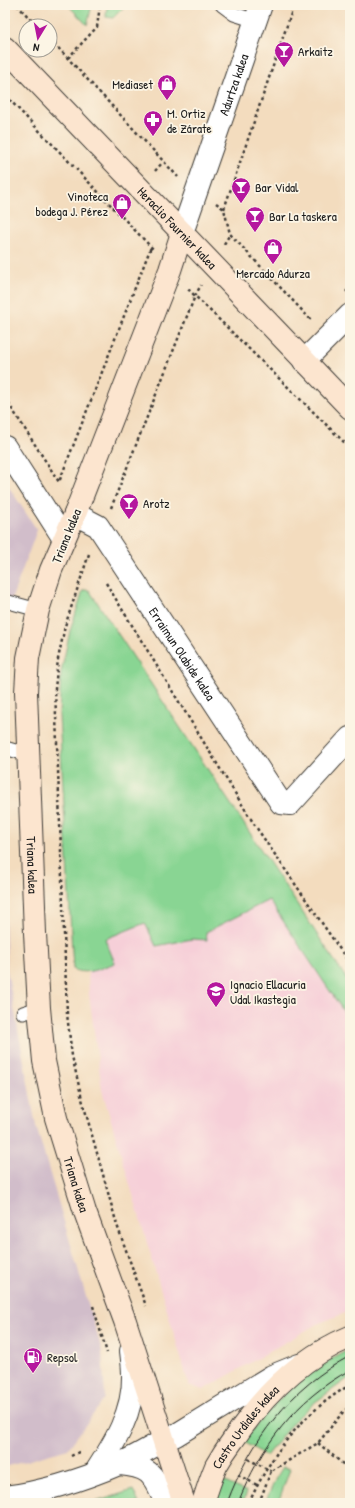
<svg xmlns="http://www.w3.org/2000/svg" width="355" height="1508" font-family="'Patrick Hand',sans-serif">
  <rect width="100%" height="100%" fill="#fcf5e5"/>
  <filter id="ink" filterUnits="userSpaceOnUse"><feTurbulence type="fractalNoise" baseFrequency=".025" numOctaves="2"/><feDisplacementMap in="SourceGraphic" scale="8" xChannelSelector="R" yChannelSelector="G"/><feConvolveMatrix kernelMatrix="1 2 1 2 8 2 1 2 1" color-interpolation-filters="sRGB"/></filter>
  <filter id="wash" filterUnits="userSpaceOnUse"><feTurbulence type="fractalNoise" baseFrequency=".012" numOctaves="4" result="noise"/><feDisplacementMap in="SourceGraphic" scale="16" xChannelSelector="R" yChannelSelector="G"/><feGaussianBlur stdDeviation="0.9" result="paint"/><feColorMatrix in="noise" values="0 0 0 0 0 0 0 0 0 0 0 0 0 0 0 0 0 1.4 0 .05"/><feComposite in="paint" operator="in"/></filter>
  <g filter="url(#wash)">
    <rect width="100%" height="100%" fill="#f3dcbe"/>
    <path fill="#f6cfd8" d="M91,632L350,1021V1311L317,1324L203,1390L189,1385L102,1090L89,994L79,789Z"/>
    <path fill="#d1bdca" d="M5,481L37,530L6,614L5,635Z
      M5,901L7,970L36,1126L102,1351L105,1398L68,1449L5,1467Z"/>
    <path fill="#89d593" stroke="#527858" d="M68,5H92L87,25Z
      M107,5H126L113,18L106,17Z
      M83,590H89L350,984V1021L269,900L206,932L207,940L192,939L156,946L145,923L105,939L115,963C101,968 86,976 73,969L59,715L61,672L70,631Z
      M350,1349V1377L314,1403L294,1421L266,1456L243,1441C254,1428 264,1415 275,1403C297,1380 322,1363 350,1349Z
      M283,1467L290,1469L278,1503H265L276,1478Z
      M223,1481L247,1492L243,1503H214Z
      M133,1490L139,1503H92Z"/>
  </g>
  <g filter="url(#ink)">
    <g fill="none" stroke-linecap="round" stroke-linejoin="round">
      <g stroke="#3c3934" stroke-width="15">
        <path id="lane" d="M222,5L234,14L256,21
          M5,601L38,610
          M5,748L29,755
          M23,1013L39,1008"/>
      </g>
      <g stroke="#3c3934" stroke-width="24">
        <g id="street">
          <path id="s1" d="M182,233L261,5"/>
          <path d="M304,361L350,315"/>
          <path d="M5,447L64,539"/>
          <path id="s2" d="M75,514L98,526L281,803L290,804L350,738"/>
          <path d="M120,1464C153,1467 153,1476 166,1503"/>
          <path d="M95,1473C114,1444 134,1412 133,1376C133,1368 132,1359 131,1351"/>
          <path d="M5,1497C43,1492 84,1479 119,1464C139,1456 156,1443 176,1435L272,1376L299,1365"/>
        </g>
      </g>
      <g stroke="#3c3934" stroke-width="24">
        <g id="secondary">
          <path id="s3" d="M5,48L350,408"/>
          <path id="s4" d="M182,233L170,270L75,514L51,570L38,610L28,658L26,692L35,933L39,1008L44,1061L56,1118L85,1212L125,1321L184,1503"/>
          <path id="s5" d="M203,1503C207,1490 211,1478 216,1466C221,1457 227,1448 233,1440C262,1397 301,1357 350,1337"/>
        </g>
      </g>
      <path stroke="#3c3934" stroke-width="2.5" stroke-dasharray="3 3" stroke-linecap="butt" d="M17,5L37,26
        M50,39L178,177
        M68,58L97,27L100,5
        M5,95L153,249
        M155,171L163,162
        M216,203L224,209L230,234L312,321
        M113,208L120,202
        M224,209L294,5
        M224,244L230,234
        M188,289L350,448
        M346,292L350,288
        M346,350L350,355
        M5,398L59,482L151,247
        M111,508L195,296L201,285
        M89,554L65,626L58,659L55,689L67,1014L72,1056L82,1099L117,1225L146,1306
        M106,583L254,824L350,964
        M93,1306L107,1353
        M318,1443L350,1470
        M71,1456L81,1451
        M248,1459L271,1471
        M238,1475L257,1485
        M249,1503C271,1454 303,1412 350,1385
        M259,1503L271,1471L318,1443L343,1412L350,1406"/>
      <use href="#lane" stroke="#fff" stroke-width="13"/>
      <use href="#street" stroke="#fff" stroke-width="22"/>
      <use href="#secondary" stroke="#fce5cf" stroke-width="22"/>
      <path stroke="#1c1c1c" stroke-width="1" d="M227,1503C250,1441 291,1387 350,1356
        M238,1503C260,1447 296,1399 350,1370"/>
    </g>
  </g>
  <defs>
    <g id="bar-pin" transform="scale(1)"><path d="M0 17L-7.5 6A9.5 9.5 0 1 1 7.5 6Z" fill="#b5179e" stroke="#fcf5e5"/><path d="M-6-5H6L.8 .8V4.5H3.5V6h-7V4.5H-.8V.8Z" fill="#fff"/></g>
    <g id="shop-pin" transform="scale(1)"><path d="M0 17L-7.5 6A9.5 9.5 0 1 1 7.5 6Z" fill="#b5179e" stroke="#fcf5e5"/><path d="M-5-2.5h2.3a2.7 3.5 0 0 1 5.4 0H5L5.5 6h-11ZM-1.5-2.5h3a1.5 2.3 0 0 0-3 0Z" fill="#fff"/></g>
    <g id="pharmacy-pin" transform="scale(1)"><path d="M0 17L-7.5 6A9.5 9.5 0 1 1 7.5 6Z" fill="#b5179e" stroke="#fcf5e5"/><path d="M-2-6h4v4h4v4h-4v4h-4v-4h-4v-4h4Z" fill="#fff"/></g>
    <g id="university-pin" transform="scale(1)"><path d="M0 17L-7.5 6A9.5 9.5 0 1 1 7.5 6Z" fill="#b5179e" stroke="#fcf5e5"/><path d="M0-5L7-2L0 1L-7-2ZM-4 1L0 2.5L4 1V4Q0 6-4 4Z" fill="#fff"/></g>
    <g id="fuel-pin" transform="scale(1)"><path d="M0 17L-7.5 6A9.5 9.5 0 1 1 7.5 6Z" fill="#b5179e" stroke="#fcf5e5"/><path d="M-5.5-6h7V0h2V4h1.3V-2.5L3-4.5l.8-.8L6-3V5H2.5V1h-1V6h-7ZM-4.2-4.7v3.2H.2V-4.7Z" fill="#fff"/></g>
  </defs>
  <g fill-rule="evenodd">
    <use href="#bar-pin" x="284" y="51"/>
    <use href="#shop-pin" x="167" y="84"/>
    <use href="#pharmacy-pin" x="153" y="120"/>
    <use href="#bar-pin" x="241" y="187"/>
    <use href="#shop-pin" x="122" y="203"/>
    <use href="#bar-pin" x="255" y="216"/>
    <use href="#shop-pin" x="273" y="248"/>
    <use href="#bar-pin" x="129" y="503"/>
    <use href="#university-pin" x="216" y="991"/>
    <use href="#fuel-pin" x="33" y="1357"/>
  </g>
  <g text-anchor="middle" stroke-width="3.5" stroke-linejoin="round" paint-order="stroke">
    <g font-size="13" fill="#1c1c1c" stroke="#fcf5e5" text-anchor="start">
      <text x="298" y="56">Arkaitz</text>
      <text x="153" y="89" text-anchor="end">Mediaset</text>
      <text x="167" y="118">M. Ortiz<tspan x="167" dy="15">de Zárate</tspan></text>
      <text x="255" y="192">Bar Vidal</text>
      <text x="108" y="201" text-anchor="end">Vinoteca<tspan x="108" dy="15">bodega J. Pérez</tspan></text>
      <text x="269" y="221">Bar La taskera</text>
      <text x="273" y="278" text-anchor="middle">Mercado Adurza</text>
      <text x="143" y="508">Arotz</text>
      <text x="230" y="989">Ignacio Ellacuria<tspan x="230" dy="15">Udal Ikastegia</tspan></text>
      <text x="47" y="1362">Repsol</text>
    </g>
    <g font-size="13" fill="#1c1c1c" stroke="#fcf5e5">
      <text dy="5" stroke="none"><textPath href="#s1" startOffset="157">Adurtza kalea</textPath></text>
      <text dy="5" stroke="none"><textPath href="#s3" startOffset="249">Heraclio Fournier kalea</textPath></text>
      <text transform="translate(66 536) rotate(-68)" y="5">Triana kalea</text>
      <text dy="5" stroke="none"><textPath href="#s2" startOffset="179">Erraimun Olabide kalea</textPath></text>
      <text dy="5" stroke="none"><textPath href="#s4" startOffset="660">Triana kalea</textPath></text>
      <text dy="5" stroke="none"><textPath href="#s4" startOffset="984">Triana kalea</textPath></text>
      <text dy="5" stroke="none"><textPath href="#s5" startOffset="88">Castro Urdiales kalea</textPath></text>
    </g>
  </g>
  <rect width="355" height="1508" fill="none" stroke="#fcf5e5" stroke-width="20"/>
  <g transform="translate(38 38) rotate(190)"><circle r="19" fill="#fcf5e5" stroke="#a29e95"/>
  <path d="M0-3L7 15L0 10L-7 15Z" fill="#b5179e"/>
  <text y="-6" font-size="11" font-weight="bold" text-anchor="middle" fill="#1c1c1c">N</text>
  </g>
</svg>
